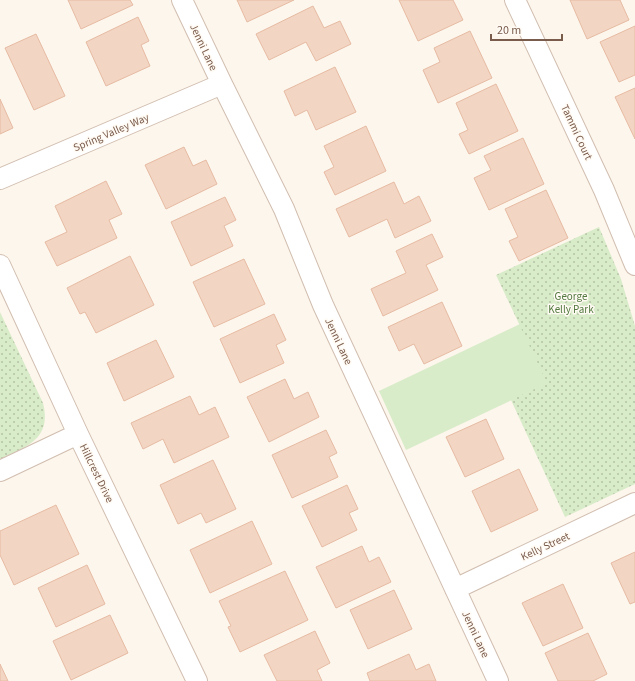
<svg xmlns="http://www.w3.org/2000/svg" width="635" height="681" font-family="'Source Sans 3',sans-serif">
  <defs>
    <pattern id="park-dots" width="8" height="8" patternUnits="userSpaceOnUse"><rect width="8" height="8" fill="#d8ecc9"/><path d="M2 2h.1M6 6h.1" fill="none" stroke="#b4c2a5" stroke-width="1.8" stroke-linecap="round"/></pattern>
  </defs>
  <rect width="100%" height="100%" fill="#fdf6ec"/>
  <path fill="#d8ecc9" d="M520,324L548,383L406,450L379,391Z"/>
  <path fill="url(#park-dots)" d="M599,227L621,279L635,326V484L565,517L511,400L547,383L496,275Z
    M0,312L43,403C52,439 27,446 0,459Z"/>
  <path fill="#f3d5c3" stroke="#e6bba3" d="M68,0H130L133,5L81,29Z
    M237,0H294L247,22Z
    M399,0H453L463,20L418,41Z
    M570,0H620L629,20L587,39Z
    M313,6L324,28L340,21L351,44L316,61L306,42L269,60L256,34Z
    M138,17L149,41L141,45L150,66L106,86L86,42Z
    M635,26V75L619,82L600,42Z
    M470,31L492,78L438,103L423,70L440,62L434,48Z
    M36,34L65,96L34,110L5,48Z
    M335,67L356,112L316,130L307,110L295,116L284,91Z
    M496,84L518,131L469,154L459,134L468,130L456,103Z
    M635,88V139L615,97Z
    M0,99L13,128L0,134Z
    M366,126L386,171L335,195L324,172L334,167L324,146Z
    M523,138L544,184L489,210L474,178L491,170L484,156Z
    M184,147L193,166L206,160L217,184L166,209L145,165Z
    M106,181L122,214L109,220L117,238L57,266L45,242L67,232L55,206Z
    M394,182L404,204L419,196L431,221L395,238L387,219L349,237L336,209Z
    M546,190L568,238L519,261L509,241L518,237L505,209Z
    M225,197L236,220L224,226L233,246L191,266L171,222Z
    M432,234L443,257L426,265L438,290L383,316L371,289L406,273L396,251Z
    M130,256L154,305L96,333L85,312L80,314L67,288Z
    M244,259L265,304L214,327L193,282Z
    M442,302L462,346L424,364L414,344L399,351L388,327Z
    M274,314L286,340L276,345L284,363L240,383L220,339Z
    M156,340L174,377L124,401L107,363Z
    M285,379L294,399L308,392L319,417L269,442L247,397Z
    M190,396L199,415L215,407L229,437L174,463L163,439L143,449L131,423Z
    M486,419L504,459L465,477L446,437Z
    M326,430L337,453L329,457L338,477L292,498L272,455Z
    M213,460L236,509L206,523L201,513L178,524L160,485Z
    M519,469L538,510L491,532L472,491Z
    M347,485L358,509L349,513L357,530L322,547L302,506Z
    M56,505L79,554L14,585L0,555V531Z
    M252,521L272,564L210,593L190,550Z
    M362,546L369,562L379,557L391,582L336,608L316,567Z
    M635,552V602L630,604L611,563Z
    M87,565L105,604L56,627L38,588Z
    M285,571L308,620L240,652L228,627L231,626L219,601Z
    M563,584L583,628L543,646L522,603Z
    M394,590L412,629L368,649L350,610Z
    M110,615L128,653L71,680L53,641Z
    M315,631L330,663L317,670L322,681H277L264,655Z
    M588,633L607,674L593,681H558L545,653Z
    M409,654L416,670L429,664L436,681H370L367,673Z
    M0,664L8,681H0Z"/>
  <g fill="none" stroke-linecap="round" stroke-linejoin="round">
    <g stroke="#d1beb0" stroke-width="22">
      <path id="minor" d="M182,0L222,84L284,209L323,305L498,681
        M515,0L604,190L635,265
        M0,179L222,84
        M0,265L78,434L197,681
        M0,471L78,434
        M455,589L635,503"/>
    </g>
    <use href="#minor" stroke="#fff" stroke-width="20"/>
  </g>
  <g text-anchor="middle" stroke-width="3" stroke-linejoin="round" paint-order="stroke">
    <g font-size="11" fill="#7a5c4d" stroke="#fffaf3">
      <text transform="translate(204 47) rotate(65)" y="4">Jenni Lane</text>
      <text transform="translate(111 132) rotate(-23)" y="4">Spring Valley Way</text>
      <text transform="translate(577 132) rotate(65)" y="4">Tammi Court</text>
      <text transform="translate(339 341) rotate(65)" y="4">Jenni Lane</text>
      <text transform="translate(97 473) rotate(64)" y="4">Hillcrest Drive</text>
      <text transform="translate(545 546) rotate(-25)" y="4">Kelly Street</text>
      <text transform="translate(476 634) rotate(65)" y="4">Jenni Lane</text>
    </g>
    <g font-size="11" fill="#537a41" stroke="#fffaf3">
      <text x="571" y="300">George<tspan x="571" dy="13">Kelly Park</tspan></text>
    </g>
  </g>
  <path d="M491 34v6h71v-6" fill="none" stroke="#7a5c4d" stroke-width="2"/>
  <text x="497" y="34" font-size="12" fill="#7a5c4d" stroke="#fffaf3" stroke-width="3" paint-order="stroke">20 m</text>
</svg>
